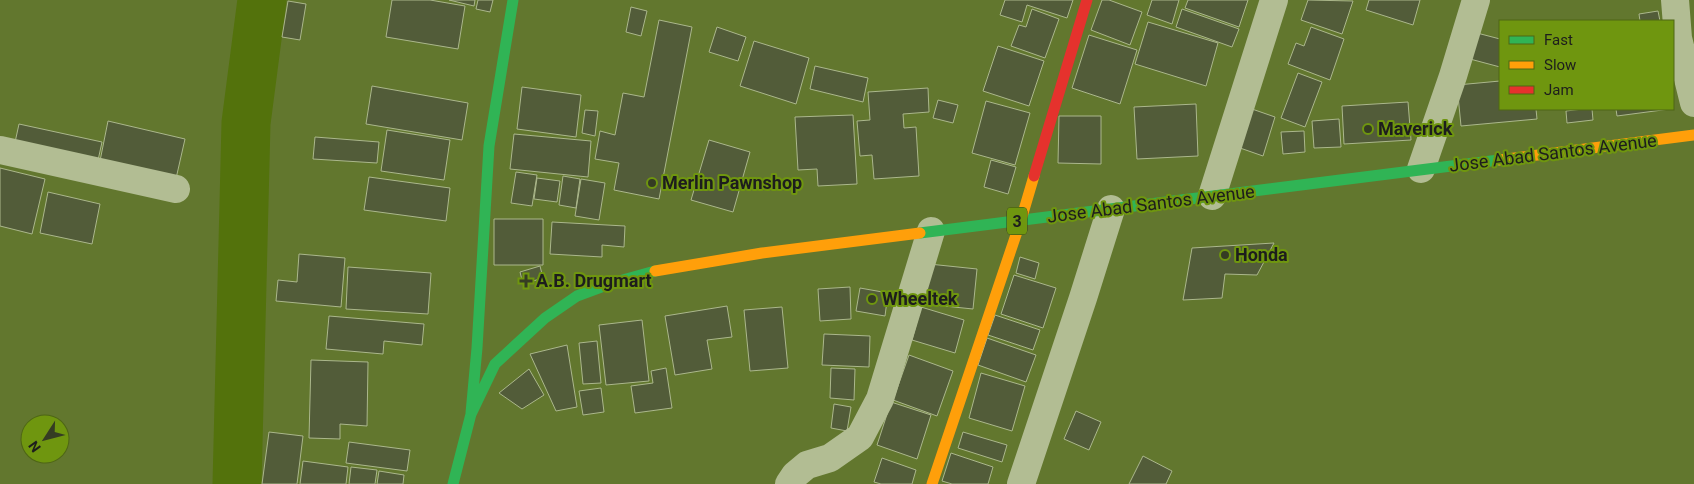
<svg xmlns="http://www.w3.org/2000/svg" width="1694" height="484" font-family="Roboto,sans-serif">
  <rect width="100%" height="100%" fill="#62772e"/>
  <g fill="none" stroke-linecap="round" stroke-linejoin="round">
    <path stroke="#53720c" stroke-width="49" d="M237,484L246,123L262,0"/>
  </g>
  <path fill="#525c39" stroke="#abb78c" d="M392,0H430L465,6L458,49L386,37Z
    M449,0H475L474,6Z
    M478,0H493L490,12L476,9Z
    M1005,0H1073L1067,18L1027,5L1022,22L1000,15Z
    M1102,0H1109L1142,12L1130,45L1091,30Z
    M1152,0H1179L1172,24L1147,15Z
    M1188,0H1248L1239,27L1185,8Z
    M1308,0L1353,1L1342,34L1301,20Z
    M1369,0H1420L1413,25L1366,10Z
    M288,1L306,4L300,40L282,37Z
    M631,7L647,11L641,36L626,32Z
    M1032,9L1059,19L1045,58L1011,46L1019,25L1026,27Z
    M1182,9L1239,29L1232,47L1176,27Z
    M1658,11L1660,21H1640L1639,14Z
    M659,20L692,27L659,199L614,190L619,163L595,159L600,131L615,135L623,93L644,97Z
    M1148,22L1218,43L1206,86L1135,64Z
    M717,27L746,37L738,61L709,52Z
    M1311,27L1344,39L1330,80L1288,64L1296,43L1304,46Z
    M1477,33L1500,39V67L1470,59Z
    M1089,35L1137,50L1120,104L1072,88Z
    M754,41L809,58L796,104L740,86Z
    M998,46L1044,61L1029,106L983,91Z
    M815,66L868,78L863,102L810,89Z
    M1298,73L1322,82L1305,127L1281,118Z
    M1500,81V109H1536L1537,119L1461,126L1457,85Z
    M372,86L468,103L462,140L366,124Z
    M522,87L581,95L576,137L517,129Z
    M928,88L929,112L903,114L904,128L916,127L919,176L874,179L872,155L860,156L857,121L870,120L868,92Z
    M938,100L958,105L953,123L933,118Z
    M986,101L1030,113L1015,165L972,153Z
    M1408,102L1411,140L1344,144L1342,106Z
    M1196,104L1198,156L1137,159L1134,107Z
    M1252,109L1275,117L1263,156L1240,148Z
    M1583,109H1592L1593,120L1567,123L1566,111Z
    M1616,109H1670L1617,116Z
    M585,110L598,111L595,136L582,133Z
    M853,115L857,184L818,186L817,169L798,170L795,117Z
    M1059,116H1101V164L1058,163Z
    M1339,119L1341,147L1314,148L1312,121Z
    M108,121L185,139L175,183L99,166Z
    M19,124L102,142L97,165L14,147Z
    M387,130L450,140L444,180L381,171Z
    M1304,131L1305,152L1283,154L1281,132Z
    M514,134L591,141L588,177L510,169Z
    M315,137L379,142L377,163L313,159Z
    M709,140L750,152L733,212L691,200Z
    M991,160L1016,167L1008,194L984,187Z
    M0,168L45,179L32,234L0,226Z
    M516,172L537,175L532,206L511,203Z
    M563,176L580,179L576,208L559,205Z
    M369,177L450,188L446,221L364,210Z
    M537,178L560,181L557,202L534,199Z
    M581,179L605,183L599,220L575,216Z
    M48,192L100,204L92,244L40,233Z
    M494,219H543V265H494Z
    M552,222L625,226L624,247L602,245V257L550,254Z
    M1274,243L1257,275L1225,274L1222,298L1183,300L1192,248Z
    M299,254L345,258L341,307L276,301L278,280L297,282Z
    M1020,257L1039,263L1035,279L1016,273Z
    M929,264L977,269L973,309L925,304Z
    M540,266L543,278L523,284L520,272Z
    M348,267L431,273L428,314L346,309Z
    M1014,275L1056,288L1043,328L1001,314Z
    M850,287L851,319L820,321L818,289Z
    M860,288L888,293L885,316L856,311Z
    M727,306L732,337L707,340L712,369L675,375L665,316Z
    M782,307L788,368L750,371L744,310Z
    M921,307L964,320L955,353L912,340Z
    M995,315L1040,330L1033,350L988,335Z
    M329,316L424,324L422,345L384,341L383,354L326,349Z
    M642,320L649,381L606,385L599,325Z
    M824,334L870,336L869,367L822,365Z
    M987,338L1036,355L1026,382L978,365Z
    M597,341L601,383L583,384L579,343Z
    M567,345L577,407L556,411L530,354Z
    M909,355L953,371L937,416L893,400Z
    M311,360L368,362L367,426L340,424V439L309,438Z
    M666,368L672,408L635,413L631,386L653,383L651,371Z
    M831,368L855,369L854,400L830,398Z
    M529,369L544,395L522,409L499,393Z
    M981,373L1025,386L1012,431L969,418Z
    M601,388L604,412L583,415L579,391Z
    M891,402L931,415L917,459L877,445Z
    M834,404L851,407L847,431L831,428Z
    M1076,411L1101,422L1089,450L1064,439Z
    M269,432L303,436L297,484H262Z
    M963,432L1007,445L1002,462L958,448Z
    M349,442L410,450L407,471L346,463Z
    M951,453L993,467L988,484H952L942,481Z
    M1143,456L1172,471L1166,484H1129Z
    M882,458L916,470L912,484H881L874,482Z
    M303,461L348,467L346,484H300Z
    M351,467L377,470L375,484H349Z
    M379,471L404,475L403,484H377Z"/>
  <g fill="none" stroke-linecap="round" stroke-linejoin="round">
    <path stroke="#b2bd93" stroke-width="28" d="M1675,0L1678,38L1694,103
      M0,150L176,189
      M1421,169L1453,76L1476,0
      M1212,196L1274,0
      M789,484L795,475L807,465L830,458L860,437L880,399L931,231
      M1021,484L1083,298L1111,209"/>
    <path stroke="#30b455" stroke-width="11" d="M920,233L1499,160
      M471,413L477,348L489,146L513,0
      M453,484L471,414L495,364L545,318L577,296L612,283L655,271"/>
    <path stroke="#ff9f0a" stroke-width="11" d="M1499,160L1694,135
      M655,271L762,253L920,233
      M932,484L1021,220L1034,176"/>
    <path stroke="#e5322d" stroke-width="11" d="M1034,176L1087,0"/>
  </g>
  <g fill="#353c23" stroke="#6f960f" stroke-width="2">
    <circle cx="1368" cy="129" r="5"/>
    <circle cx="652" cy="183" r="5"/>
    <circle cx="1225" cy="255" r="5"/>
    <path d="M523.5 273.5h5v5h5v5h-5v5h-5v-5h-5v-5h5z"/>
    <circle cx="872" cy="299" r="5"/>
  </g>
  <g text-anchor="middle" stroke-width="4" stroke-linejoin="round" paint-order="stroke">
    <rect fill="#6f960f" stroke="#364119" stroke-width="1" x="1007" y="207.5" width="20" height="27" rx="4"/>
    <g font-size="16" font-weight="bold" fill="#1d1d1d">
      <text x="1017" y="227">3</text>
    </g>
    <g font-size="18" font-weight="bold" fill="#1d1d1d" stroke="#6f960f" text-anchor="start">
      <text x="1378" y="135">Maverick</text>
      <text x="662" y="189">Merlin Pawnshop</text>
      <text x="1235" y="261">Honda</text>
      <text x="536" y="287">A.B. Drugmart</text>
      <text x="882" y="305">Wheeltek</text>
    </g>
    <g font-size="18" fill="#1d1d1d" stroke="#6f960f">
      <text transform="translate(1553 153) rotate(-7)" y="6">Jose Abad Santos Avenue</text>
      <text transform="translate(1151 204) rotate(-7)" y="6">Jose Abad Santos Avenue</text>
    </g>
  </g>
  <rect x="1499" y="20" width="175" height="90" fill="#6f960f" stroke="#4e6615"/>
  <rect x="1509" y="36" width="25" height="8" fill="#30b455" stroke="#4e6615"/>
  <text x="1544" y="45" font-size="15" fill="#1d1d1d">Fast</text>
  <rect x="1509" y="61" width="25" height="8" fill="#ff9f0a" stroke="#4e6615"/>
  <text x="1544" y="70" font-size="15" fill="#1d1d1d">Slow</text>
  <rect x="1509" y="86" width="25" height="8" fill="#e5322d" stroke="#4e6615"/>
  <text x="1544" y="95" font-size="15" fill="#1d1d1d">Jam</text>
  <g transform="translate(45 439) rotate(234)"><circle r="24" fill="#6f960f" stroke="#4e6615"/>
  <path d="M0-4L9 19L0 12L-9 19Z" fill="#353c23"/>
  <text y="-8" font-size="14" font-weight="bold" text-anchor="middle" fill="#1d1d1d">N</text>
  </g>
</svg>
